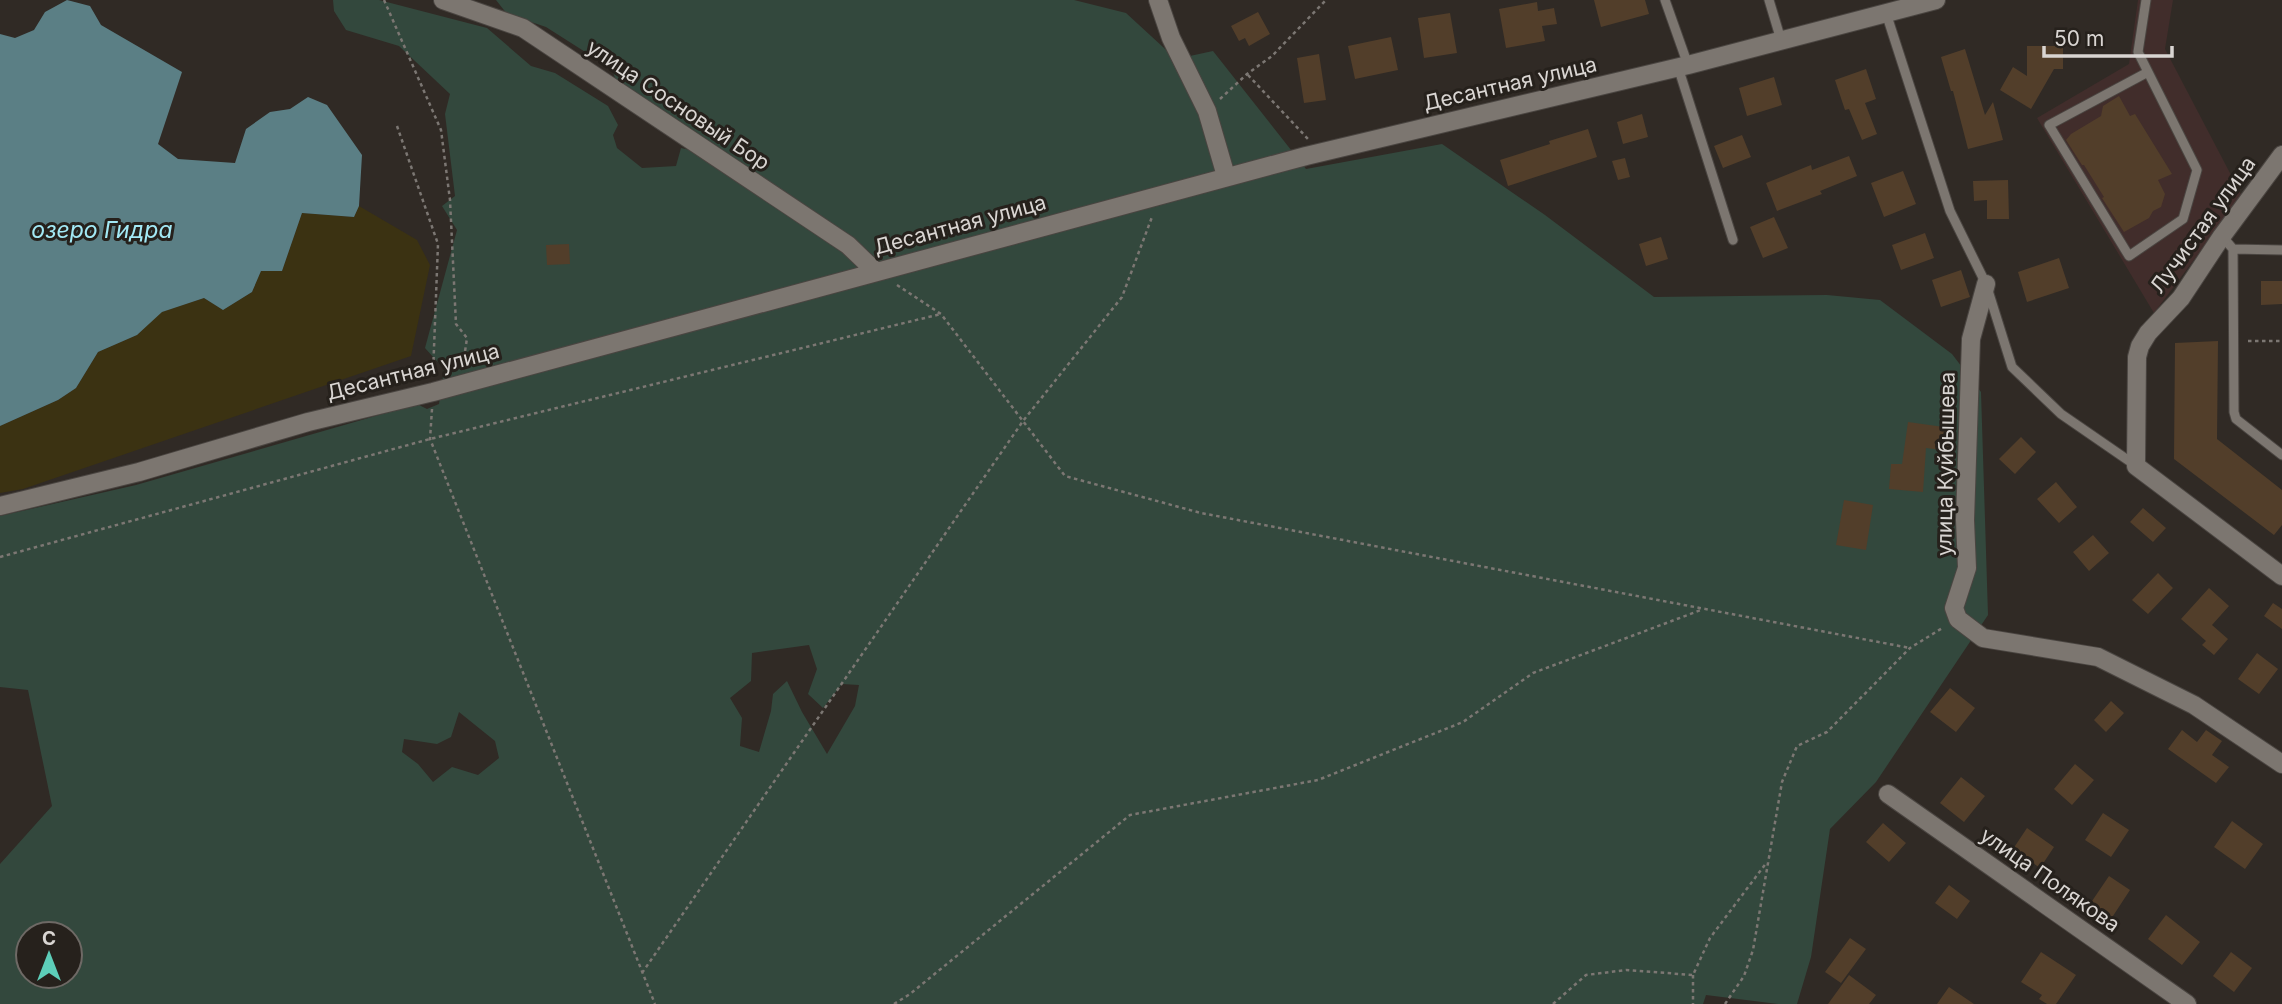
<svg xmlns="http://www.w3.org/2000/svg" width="2282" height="1004" font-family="Inter,sans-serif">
  <rect width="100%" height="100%" fill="#302a25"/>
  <path fill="#412d2b" d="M2138,0H2173L2165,49L2242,196L2154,313L2037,118L2129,64Z"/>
  <path fill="#33483d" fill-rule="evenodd" d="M333,0H379L487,28L531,66L555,73L608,106L618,125L613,135L617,148L642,168L676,166L681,148L690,150L671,126L621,96L612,69L546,27L507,14L496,0H1074L1126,13L1176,59L1213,51L1306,169L1442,144L1545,215L1654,297L1827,295L1880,300L1952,354L1981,392L1988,615L1876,782L1830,829L1811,957L1797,1004H1778L1706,995L1703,1004H0V864L52,806L28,690L0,687V516L136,485L417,404L427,409L439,404L444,369L425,348L457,230L442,206L455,196L445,114L450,94L399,46L346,30L334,11ZM809,645L817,669L808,694L823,708L842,684L859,685L855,706L827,754L802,712L787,681L773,694L771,711L759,752L740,746L742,718L730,698L751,681L752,653ZM459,712L495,741L499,758L478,775L452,767L433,782L418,764L402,752L404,739L437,744L451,737ZM28,934H70V976H28Z"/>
  <path fill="#3b3212" d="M359,206L417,240L430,265L411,356L23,489L0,493V426L58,400L76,388L98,352L137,335L161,312L204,298L223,310L252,292L261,271H282L302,213L354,217Z"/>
  <path fill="#5b7f85" d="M67,0L90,6L101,25L182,72L158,144L178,159L235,163L246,129L270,112L290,109L308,97L327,105L362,155L359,206L354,217L302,213L282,271H261L252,292L223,310L204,298L162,312L137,335L98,352L76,388L58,400L0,426V34L15,38L34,30L45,12Z"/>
  <path fill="#523e2a" d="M1594,0H1645L1649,14L1601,27Z
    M1537,2L1538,11L1554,8L1557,24L1542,26L1545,41L1506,48L1499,9Z
    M1258,12L1270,34L1249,46L1245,38L1239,41L1231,26Z
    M1450,13L1457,53L1424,58L1418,18Z
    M1391,37L1398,70L1355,79L1348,46Z
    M2027,46H2063V69H2054L2031,109L2000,90L2013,67L2027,76Z
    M1965,49L1985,115L1993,102L2003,140L1968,149L1953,91H1951L1941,57Z
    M1319,54L1326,100L1304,103L1297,58Z
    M1866,69L1876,99L1865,103L1877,134L1862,140L1849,109L1845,110L1835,80Z
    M1774,77L1782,105L1747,116L1739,88Z
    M2119,96L2130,116L2135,114L2172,174L2158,180L2165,194L2161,207L2153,211L2149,218L2124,232L2102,198L2104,197L2084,165H2082L2066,140L2071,134L2101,116L2103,106Z
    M1642,114L1648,137L1623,144L1617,122Z
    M1588,129L1597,157L1508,186L1500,160L1550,144L1549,141Z
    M1742,135L1751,157L1723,168L1714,146Z
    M1849,156L1857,176L1820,191L1822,194L1777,211L1766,183L1811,165L1812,170Z
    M1625,158L1630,177L1618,180L1612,161Z
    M1903,171L1916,204L1884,217L1871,183Z
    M2008,180L2009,219H1987V200L1974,201L1973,181Z
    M1774,217L1788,248L1763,258L1750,227Z
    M1925,233L1934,258L1901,270L1892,245Z
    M1661,237L1668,259L1646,266L1639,244Z
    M569,244L570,264L547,265L546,245Z
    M2059,258L2069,288L2027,302L2018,272Z
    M1961,270L1970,297L1941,307L1932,280Z
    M2261,281H2282V304L2261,305Z
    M2218,341L2217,439L2282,490V525L2274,535L2174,459L2175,343Z
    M1908,422L1951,428L1948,451L1926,448L1923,492L1889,489L1891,464H1902Z
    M2021,437L2036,452L2015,474L1999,459Z
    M2056,482L2077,507L2059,523L2037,499Z
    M1844,500L1873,505L1866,550L1836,545Z
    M2143,508L2166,528L2153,542L2130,522Z
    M2093,535L2109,553L2089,571L2073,552Z
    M2158,573L2173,588L2148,614L2132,600Z
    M2209,588L2229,606L2212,625L2228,639L2214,655L2202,645L2206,641L2181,619Z
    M2273,603L2282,609V629L2264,616Z
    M2257,653L2278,669L2259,694L2238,679Z
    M1950,688L1975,708L1956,732L1930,712Z
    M2111,701L2124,713L2106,732L2094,720Z
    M2182,730L2197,742L2206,730L2222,741L2212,755L2229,767L2216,783L2168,749Z
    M2075,764L2094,780L2072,805L2054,789Z
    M1961,777L1985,796L1964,822L1940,803Z
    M2103,813L2129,830L2111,857L2085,840Z
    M2232,821L2263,844L2245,869L2214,847Z
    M1883,823L1906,843L1889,862L1866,842Z
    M2027,828L2054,847L2040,868L2013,849Z
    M2109,876L2130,890L2111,919L2090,904Z
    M1949,885L1970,901L1957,919L1935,903Z
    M2166,915L2200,942L2182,965L2148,939Z
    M1850,938L1866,949L1841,983L1825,972Z
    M2041,952L2076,975L2056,1004H2047L2039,999L2042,995L2021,982Z
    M2231,952L2252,968L2234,992L2213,976Z
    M1849,975L1876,995L1869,1004H1828Z
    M1949,987L1974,1004H1937Z"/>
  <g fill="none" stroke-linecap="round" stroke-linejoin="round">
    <g stroke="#4a4541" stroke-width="11">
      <path id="lane" d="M1665,0L1688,65
        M1769,0L1781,40
        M2146,0L2138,52L2197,170L2183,219L2129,256L2049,125L2148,72
        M1886,13L1950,211L1986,284L2012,367L2061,414L2135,465
        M1678,67L1733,240
        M2222,236L2233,249L2234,412L2236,419L2282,455
        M2233,249L2282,250"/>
    </g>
    <g stroke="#4a4541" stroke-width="20">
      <path id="street" d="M443,0L523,28L848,245L875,271
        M1158,0L1171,38L1207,111L1226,176
        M2282,155L2222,236L2181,298L2148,333L2140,346L2137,357L2136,466L2282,576
        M1986,284L1971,339L1965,520L1967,568L1954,608L1958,619L1983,638L2098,657L2194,705L2282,764
        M0,506L139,472L308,422L433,392L1306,156L1688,65L1936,0
        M1888,794L2187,1004"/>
    </g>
    <path stroke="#7c7773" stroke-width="2.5" stroke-dasharray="3.5 3.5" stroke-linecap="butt" d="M384,0L441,130L450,200L456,324L467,338L463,365
      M1248,75L1308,139
      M1220,99L1247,74L1272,56L1326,0
      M397,126L438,244L433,374
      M897,285L941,314L1065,476L1201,513L1910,648
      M2248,341H2282
      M432,409L430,439L655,1004
      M0,557L430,439L941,314
      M642,973L1023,421L1122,297L1152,217
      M1693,975V1004
      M894,1004L910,994L1130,815L1318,780L1463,722L1533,673L1701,610
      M1553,1004L1586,975L1626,970L1693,975L1710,938L1767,862
      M1725,1004L1744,976L1753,950L1782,782L1797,746L1827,732L1910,648L1944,627"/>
    <use href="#lane" stroke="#7c7670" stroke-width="9"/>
    <use href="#street" stroke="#7c7670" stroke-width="18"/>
  </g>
  <g text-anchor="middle" stroke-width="6" stroke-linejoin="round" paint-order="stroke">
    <g font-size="21" fill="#d9d5d2" stroke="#26211c">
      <text transform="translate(1510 84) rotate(-13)" y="7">Десантная улица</text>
      <text transform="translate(678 105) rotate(34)" y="7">улица Сосновый Бор</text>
      <text transform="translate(960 225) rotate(-15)" y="7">Десантная улица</text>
      <text transform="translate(2203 225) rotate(-54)" y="7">Лучистая улица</text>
      <text transform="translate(413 372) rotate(-14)" y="7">Десантная улица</text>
      <text transform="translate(1946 464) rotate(-89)" y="7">улица Куйбышева</text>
      <text transform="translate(2050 880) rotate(35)" y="7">улица Полякова</text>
    </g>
    <g font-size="23" font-style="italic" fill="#a3e9f5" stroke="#26211c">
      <text x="102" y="238">озеро Гидра</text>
    </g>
  </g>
  <g transform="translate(49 955)"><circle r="33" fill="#26211c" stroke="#6e6965" stroke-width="2"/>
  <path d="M0-5L12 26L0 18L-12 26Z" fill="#5dceb9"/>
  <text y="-10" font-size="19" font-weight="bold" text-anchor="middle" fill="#d9d5d2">С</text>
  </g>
  <path d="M2044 46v10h128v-10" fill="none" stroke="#d9d5d2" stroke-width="3.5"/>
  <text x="2054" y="46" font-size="21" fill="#d9d5d2" stroke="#26211c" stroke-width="5" paint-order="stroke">50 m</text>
</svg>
